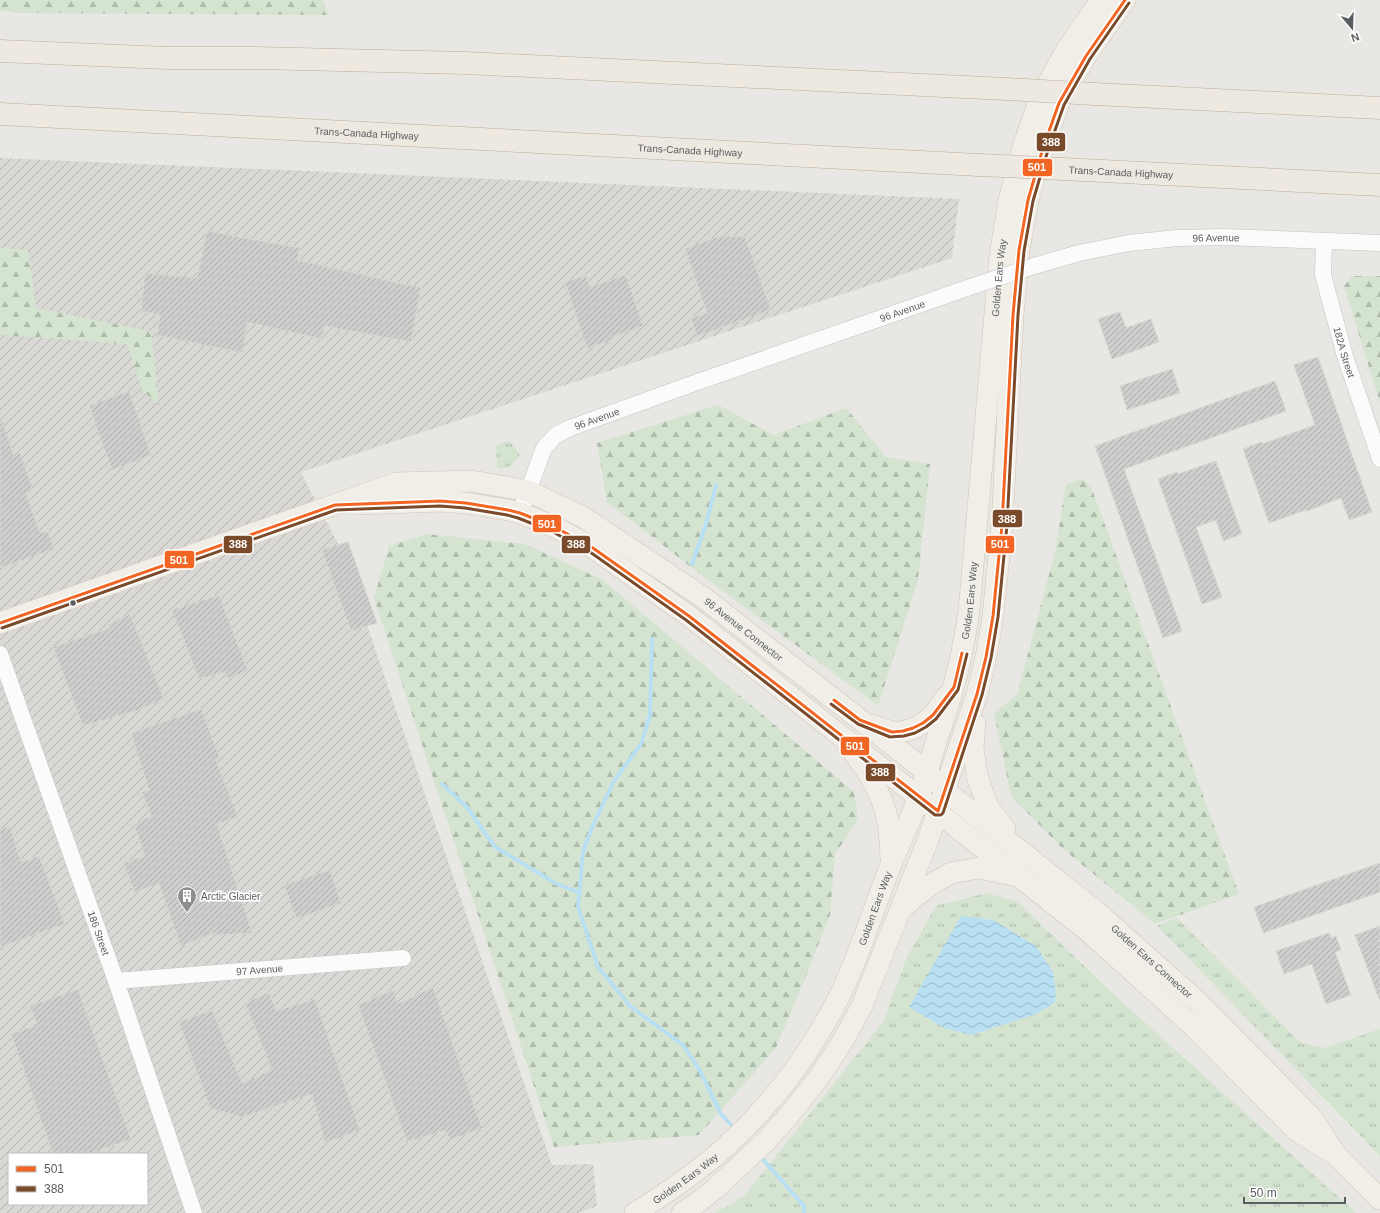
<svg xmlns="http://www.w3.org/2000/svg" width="1380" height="1213" font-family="Arial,sans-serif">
  <defs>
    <pattern id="industrial-furrows" width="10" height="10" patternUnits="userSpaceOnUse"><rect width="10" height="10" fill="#dad8d5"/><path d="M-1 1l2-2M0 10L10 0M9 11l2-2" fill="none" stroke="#b4b2b0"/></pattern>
    <pattern id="grass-tufts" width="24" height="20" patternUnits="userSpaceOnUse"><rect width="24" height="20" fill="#d4e4d0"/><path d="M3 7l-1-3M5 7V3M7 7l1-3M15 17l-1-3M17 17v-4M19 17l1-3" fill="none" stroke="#afbcac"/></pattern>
    <pattern id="forest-firs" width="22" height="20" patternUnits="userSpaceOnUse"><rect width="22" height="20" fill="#d4e4d0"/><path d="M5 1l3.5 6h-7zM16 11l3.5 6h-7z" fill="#afbcac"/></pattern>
    <pattern id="water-waves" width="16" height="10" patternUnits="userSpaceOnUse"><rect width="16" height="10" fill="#b9dff2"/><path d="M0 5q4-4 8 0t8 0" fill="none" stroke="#99b8c7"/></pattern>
    <pattern id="building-hatch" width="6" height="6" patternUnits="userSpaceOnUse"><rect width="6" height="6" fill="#d0cecd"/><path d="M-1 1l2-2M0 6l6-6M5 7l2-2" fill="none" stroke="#acaaaa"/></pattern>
  </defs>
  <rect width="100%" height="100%" fill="#e9e7e4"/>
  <path fill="url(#industrial-furrows)" fill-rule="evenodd" d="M0,158L959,199L952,258L301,472L342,552L552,1165L593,1164L597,1206L578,1213H0ZM9,1154H147V1204H9Z"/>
  <path fill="url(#grass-tufts)" d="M507,441L512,444L520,454C515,463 508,470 497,468L496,445Z
    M986,893L1017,901L1109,990L1356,1213H715L744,1196L883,1022L906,959L936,906Z
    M1177,918L1301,1043L1324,1048L1380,1029V1156L1157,926Z"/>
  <path fill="url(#forest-firs)" d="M0,0H323L329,15L24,13L0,11Z
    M0,248L28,250L36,308L151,331L159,405L142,390L127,344L0,335Z
    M1352,276H1380V403L1344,286Z
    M718,405L774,435L846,408L886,457L930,464L918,580L878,706L700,574L607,502L597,443Z
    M1083,479L1092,489L1239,894L1155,924L1063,849L1011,796L994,713L1017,695L1055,552L1066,484Z
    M426,534L525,544L603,580L854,792L858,820L835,854L830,915L806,976L776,1048L699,1135L554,1147L374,598L389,546Z"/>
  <path fill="url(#water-waves)" d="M961,916L993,920L1036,946L1053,972L1056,991L1055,1002L1036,1014L971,1035L944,1028L909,1007Z"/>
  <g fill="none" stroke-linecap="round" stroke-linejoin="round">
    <path stroke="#b9dff2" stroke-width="4" d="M692,564L706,524L716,485
      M652,639L650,715L641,744L614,781L593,825L583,852L578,907L598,967L631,1007L683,1045L699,1069L721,1114L735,1129
      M442,784L466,806L495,847L557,884L580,893
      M759,1155L804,1206V1213"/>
  </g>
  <path fill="url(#building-hatch)" stroke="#d8d6d3" d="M207,231L300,248L297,260L421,288L411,342L325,326L321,339L247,322L243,353L157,335L160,315L141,311L145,273L197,278Z
    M719,236L745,237L771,310L697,336L691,318L707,313L685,249Z
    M586,275L590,287L626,275L643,326L611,337L612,340L587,348L565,282Z
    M1120,312L1126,328L1151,319L1159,342L1112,359L1098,319Z
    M1318,357L1372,512L1349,520L1341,498L1307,511L1306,510L1269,523L1243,449L1262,442V444L1315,425L1294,365Z
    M1172,369L1180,393L1127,410L1120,386Z
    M1275,381L1286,411L1124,469L1182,631L1163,638L1095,446Z
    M129,391L151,455L112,470L89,406Z
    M0,420H2L14,456L20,453L33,490L26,493L40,533L48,531L54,549L0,568Z
    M1216,461L1242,534L1223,541L1216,520L1196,527L1222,597L1202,604L1158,479L1177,472L1178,474Z
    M348,542L377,623L351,631L322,550Z
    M219,595L248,671L228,678L224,672L199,679L172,610Z
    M130,614L164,699L138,710L83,726L53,647L110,628L108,625Z
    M201,709L220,758L216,760L238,817L217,824L252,933L218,935L217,932L181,946L159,884L134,892L124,863L145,856L134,825L151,816L142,792L149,790L131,733Z
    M10,826L21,862L39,856L65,924L0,947V830Z
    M1380,863V892L1263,933L1254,907Z
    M330,870L341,903L296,919L284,885Z
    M1380,926V999H1379L1355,935Z
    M1329,933L1331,938L1336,936L1341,950L1335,952L1351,995L1326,1004L1312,964L1284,974L1276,951Z
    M433,987L482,1128L450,1140L445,1130L407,1142L358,1005L393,990L398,1004Z
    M78,989L131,1139L89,1154H53L11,1034L37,1025L30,1006Z
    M269,992L276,1011L315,999L360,1130L325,1143L312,1094L242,1117L210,1108L179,1022L212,1010L242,1083L272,1070L245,1003Z"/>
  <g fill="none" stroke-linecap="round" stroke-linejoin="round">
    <g stroke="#c3c4c4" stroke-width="17">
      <g id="minor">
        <path id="s1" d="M1324,242L1323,275L1345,356L1380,459"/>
        <path id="s2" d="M1034,266L1079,253L1129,243L1177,238L1225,237L1380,243"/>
        <path id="s3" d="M520,513L544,448L556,435L570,428L689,385L973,286"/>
        <path id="s4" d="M0,654L116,981L194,1213"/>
        <path id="s5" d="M116,981L403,958"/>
      </g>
    </g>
    <g stroke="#cfc5b4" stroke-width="22">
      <g id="major">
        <path d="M357,504L440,501L466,503L508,510L520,513L553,526L593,548L689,616L1088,931L1194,1027L1297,1131L1336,1155L1380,1199"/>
        <path id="s6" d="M0,623L396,483L472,481L528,491L583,517L704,598L913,761L959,802L1097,912L1199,1003L1255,1060L1312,1118L1336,1155"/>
        <path d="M975,724L973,747L977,776L988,807L1005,829"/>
        <path d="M872,725C878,727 884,730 890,731C904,735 924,725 933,715C938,709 942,703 946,697"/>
        <path d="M854,753C866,769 878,787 884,807C890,823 890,842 891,859"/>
        <path d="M902,908L930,885L951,873L979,868L1017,876"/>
        <path id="s7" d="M635,1213C665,1194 695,1174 722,1150C770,1107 811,1053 840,995C861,952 874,906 892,862C901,840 911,819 919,796C925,780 930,762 935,745C941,726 948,707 953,688C961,662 965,637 969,611L1000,256L1009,200L1023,147L1040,98L1067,49L1101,0"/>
        <path d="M682,1213L697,1203L716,1188L766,1141L790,1114L820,1076L844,1039L862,1006L928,840L977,694L986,657L993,616L1002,525L1013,315L1019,250L1028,200L1043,148L1059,103L1086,56L1125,0"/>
      </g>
    </g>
    <g stroke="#bead94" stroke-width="23">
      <g id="highway">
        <path d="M0,51L168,58H256L465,63L1006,89"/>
        <path d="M1095,94L1380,108"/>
        <path id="s8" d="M0,114L979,165"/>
        <path id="s9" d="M1063,169L1380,185"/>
      </g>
    </g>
    <use href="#minor" stroke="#fcfbfb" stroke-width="16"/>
    <use href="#major" stroke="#f1eee7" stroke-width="21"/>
    <use href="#highway" stroke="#ede9e1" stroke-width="22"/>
    <g stroke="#c3c4c4" stroke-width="17" stroke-linecap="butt">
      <path id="minor-bridge" d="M973,286L1034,266"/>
    </g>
    <g stroke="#bead94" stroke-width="23" stroke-linecap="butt">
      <path id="highway-bridge" d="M1006,89L1095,94
        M979,165L1063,169"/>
    </g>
    <use href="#minor-bridge" stroke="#fcfbfb" stroke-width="16"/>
    <use href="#highway-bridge" stroke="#ede9e1" stroke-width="22"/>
    <g stroke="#fff" stroke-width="6">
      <path id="bus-1" d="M0,623L335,505L440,501L466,503L508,510L520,513L553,526L593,548L689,616L938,811L977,694L986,657L993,616L1002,525L1013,315L1019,250L1028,200L1043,148L1059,103L1086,56L1125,0
        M834,700L860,720L892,732L903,731L913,728L923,723L933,715L954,687L962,653"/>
    </g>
    <g stroke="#fff" stroke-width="6">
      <path id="bus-2" d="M2,628L336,510L440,506L465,508L507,515L518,518L551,531L590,552L686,620L935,815H941L943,813L982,695L991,658L998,617L1007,525L1018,315L1024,251L1033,201L1048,150L1064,105L1090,59L1129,3
        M831,704L858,724L890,737L904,736L915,733L926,727L936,719L958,690L967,654"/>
    </g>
    <use href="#bus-1" stroke="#f26522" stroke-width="3"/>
    <use href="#bus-2" stroke="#7a4b2a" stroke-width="3"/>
  </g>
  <defs>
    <g id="building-pin" transform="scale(1)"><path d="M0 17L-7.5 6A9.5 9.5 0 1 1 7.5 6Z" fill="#8c8e8f" stroke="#fff"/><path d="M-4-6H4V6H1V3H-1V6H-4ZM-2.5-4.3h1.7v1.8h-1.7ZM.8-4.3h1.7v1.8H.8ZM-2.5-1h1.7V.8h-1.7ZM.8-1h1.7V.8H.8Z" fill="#fff"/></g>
  </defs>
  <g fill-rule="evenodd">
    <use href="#building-pin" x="187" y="896"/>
  </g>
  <circle fill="#5a5e61" stroke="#fff" stroke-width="1.5" cx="73" cy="603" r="3.5"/>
  <g text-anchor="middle" stroke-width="3.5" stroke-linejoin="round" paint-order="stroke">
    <g font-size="10" fill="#5a5e61" stroke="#fff">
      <text dy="4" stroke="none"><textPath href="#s8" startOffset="367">Trans-Canada Highway</textPath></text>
      <text dy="4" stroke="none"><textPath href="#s8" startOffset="691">Trans-Canada Highway</textPath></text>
      <text dy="4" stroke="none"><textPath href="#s9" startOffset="58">Trans-Canada Highway</textPath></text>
      <text dy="4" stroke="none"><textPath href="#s2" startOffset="185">96 Avenue</textPath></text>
      <text dy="4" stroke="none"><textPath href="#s7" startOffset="1044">Golden Ears Way</textPath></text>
      <text dy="4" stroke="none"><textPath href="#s3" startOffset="455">96 Avenue</textPath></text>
      <text dy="4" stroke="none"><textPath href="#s1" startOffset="113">182A Street</textPath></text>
      <text dy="4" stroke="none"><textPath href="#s3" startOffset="131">96 Avenue</textPath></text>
      <text dy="4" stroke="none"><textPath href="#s7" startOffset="720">Golden Ears Way</textPath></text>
      <text dy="4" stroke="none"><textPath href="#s6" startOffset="810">96 Avenue Connector</textPath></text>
      <text dy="4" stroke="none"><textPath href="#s7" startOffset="397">Golden Ears Way</textPath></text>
      <text dy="4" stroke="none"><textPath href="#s4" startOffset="296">186 Street</textPath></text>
      <text dy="4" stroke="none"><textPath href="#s6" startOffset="1336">Golden Ears Connector</textPath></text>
      <text dy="4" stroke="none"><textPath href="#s5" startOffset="144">97 Avenue</textPath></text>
      <text dy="4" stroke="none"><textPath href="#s7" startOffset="61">Golden Ears Way</textPath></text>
    </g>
    <g font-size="10" fill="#5a5e61" stroke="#fff" text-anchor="start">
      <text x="201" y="900">Arctic Glacier</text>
    </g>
  </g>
  <g stroke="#fff" stroke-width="1.5">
    <rect x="1036" y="132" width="30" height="20" rx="4" fill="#7a4b2a"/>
    <rect x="1022" y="158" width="31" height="19" rx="4" fill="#f26522"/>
    <rect x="992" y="509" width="31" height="19" rx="4" fill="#7a4b2a"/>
    <rect x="532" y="514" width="30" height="19" rx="4" fill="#f26522"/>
    <rect x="561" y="535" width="30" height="19" rx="4" fill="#7a4b2a"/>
    <rect x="223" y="535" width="30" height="19" rx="4" fill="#7a4b2a"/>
    <rect x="985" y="535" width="30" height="19" rx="4" fill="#f26522"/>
    <rect x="164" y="550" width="31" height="19" rx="4" fill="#f26522"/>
    <rect x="840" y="736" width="30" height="20" rx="4" fill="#f26522"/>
    <rect x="865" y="763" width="31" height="19" rx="4" fill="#7a4b2a"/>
  </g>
  <g font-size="11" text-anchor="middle" font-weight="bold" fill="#fff">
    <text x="1051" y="146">388</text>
    <text x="1037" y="171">501</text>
    <text x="1007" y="523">388</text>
    <text x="547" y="528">501</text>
    <text x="576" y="548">388</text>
    <text x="238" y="548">388</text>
    <text x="1000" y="548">501</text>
    <text x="179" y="564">501</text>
    <text x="855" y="750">501</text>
    <text x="880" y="776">388</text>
  </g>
  <rect x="8" y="1153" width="140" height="52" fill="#ffffff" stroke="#bdbfc0"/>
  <rect x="16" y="1166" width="20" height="6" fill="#f26522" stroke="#bdbfc0"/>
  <text x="44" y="1173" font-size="12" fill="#5a5e61">501</text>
  <rect x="16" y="1186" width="20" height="6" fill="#7a4b2a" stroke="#bdbfc0"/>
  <text x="44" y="1193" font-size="12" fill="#5a5e61">388</text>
  <g transform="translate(1352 28) rotate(161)" stroke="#ffffff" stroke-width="3" paint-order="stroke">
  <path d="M0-3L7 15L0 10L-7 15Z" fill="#5a5e61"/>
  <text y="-6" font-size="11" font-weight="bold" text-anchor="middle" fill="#5a5e61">N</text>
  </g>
  <path d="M1244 1197v6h101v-6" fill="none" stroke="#5a5e61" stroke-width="2"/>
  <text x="1250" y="1197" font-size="12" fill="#5a5e61" stroke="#ffffff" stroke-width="3" paint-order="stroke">50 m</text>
</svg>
